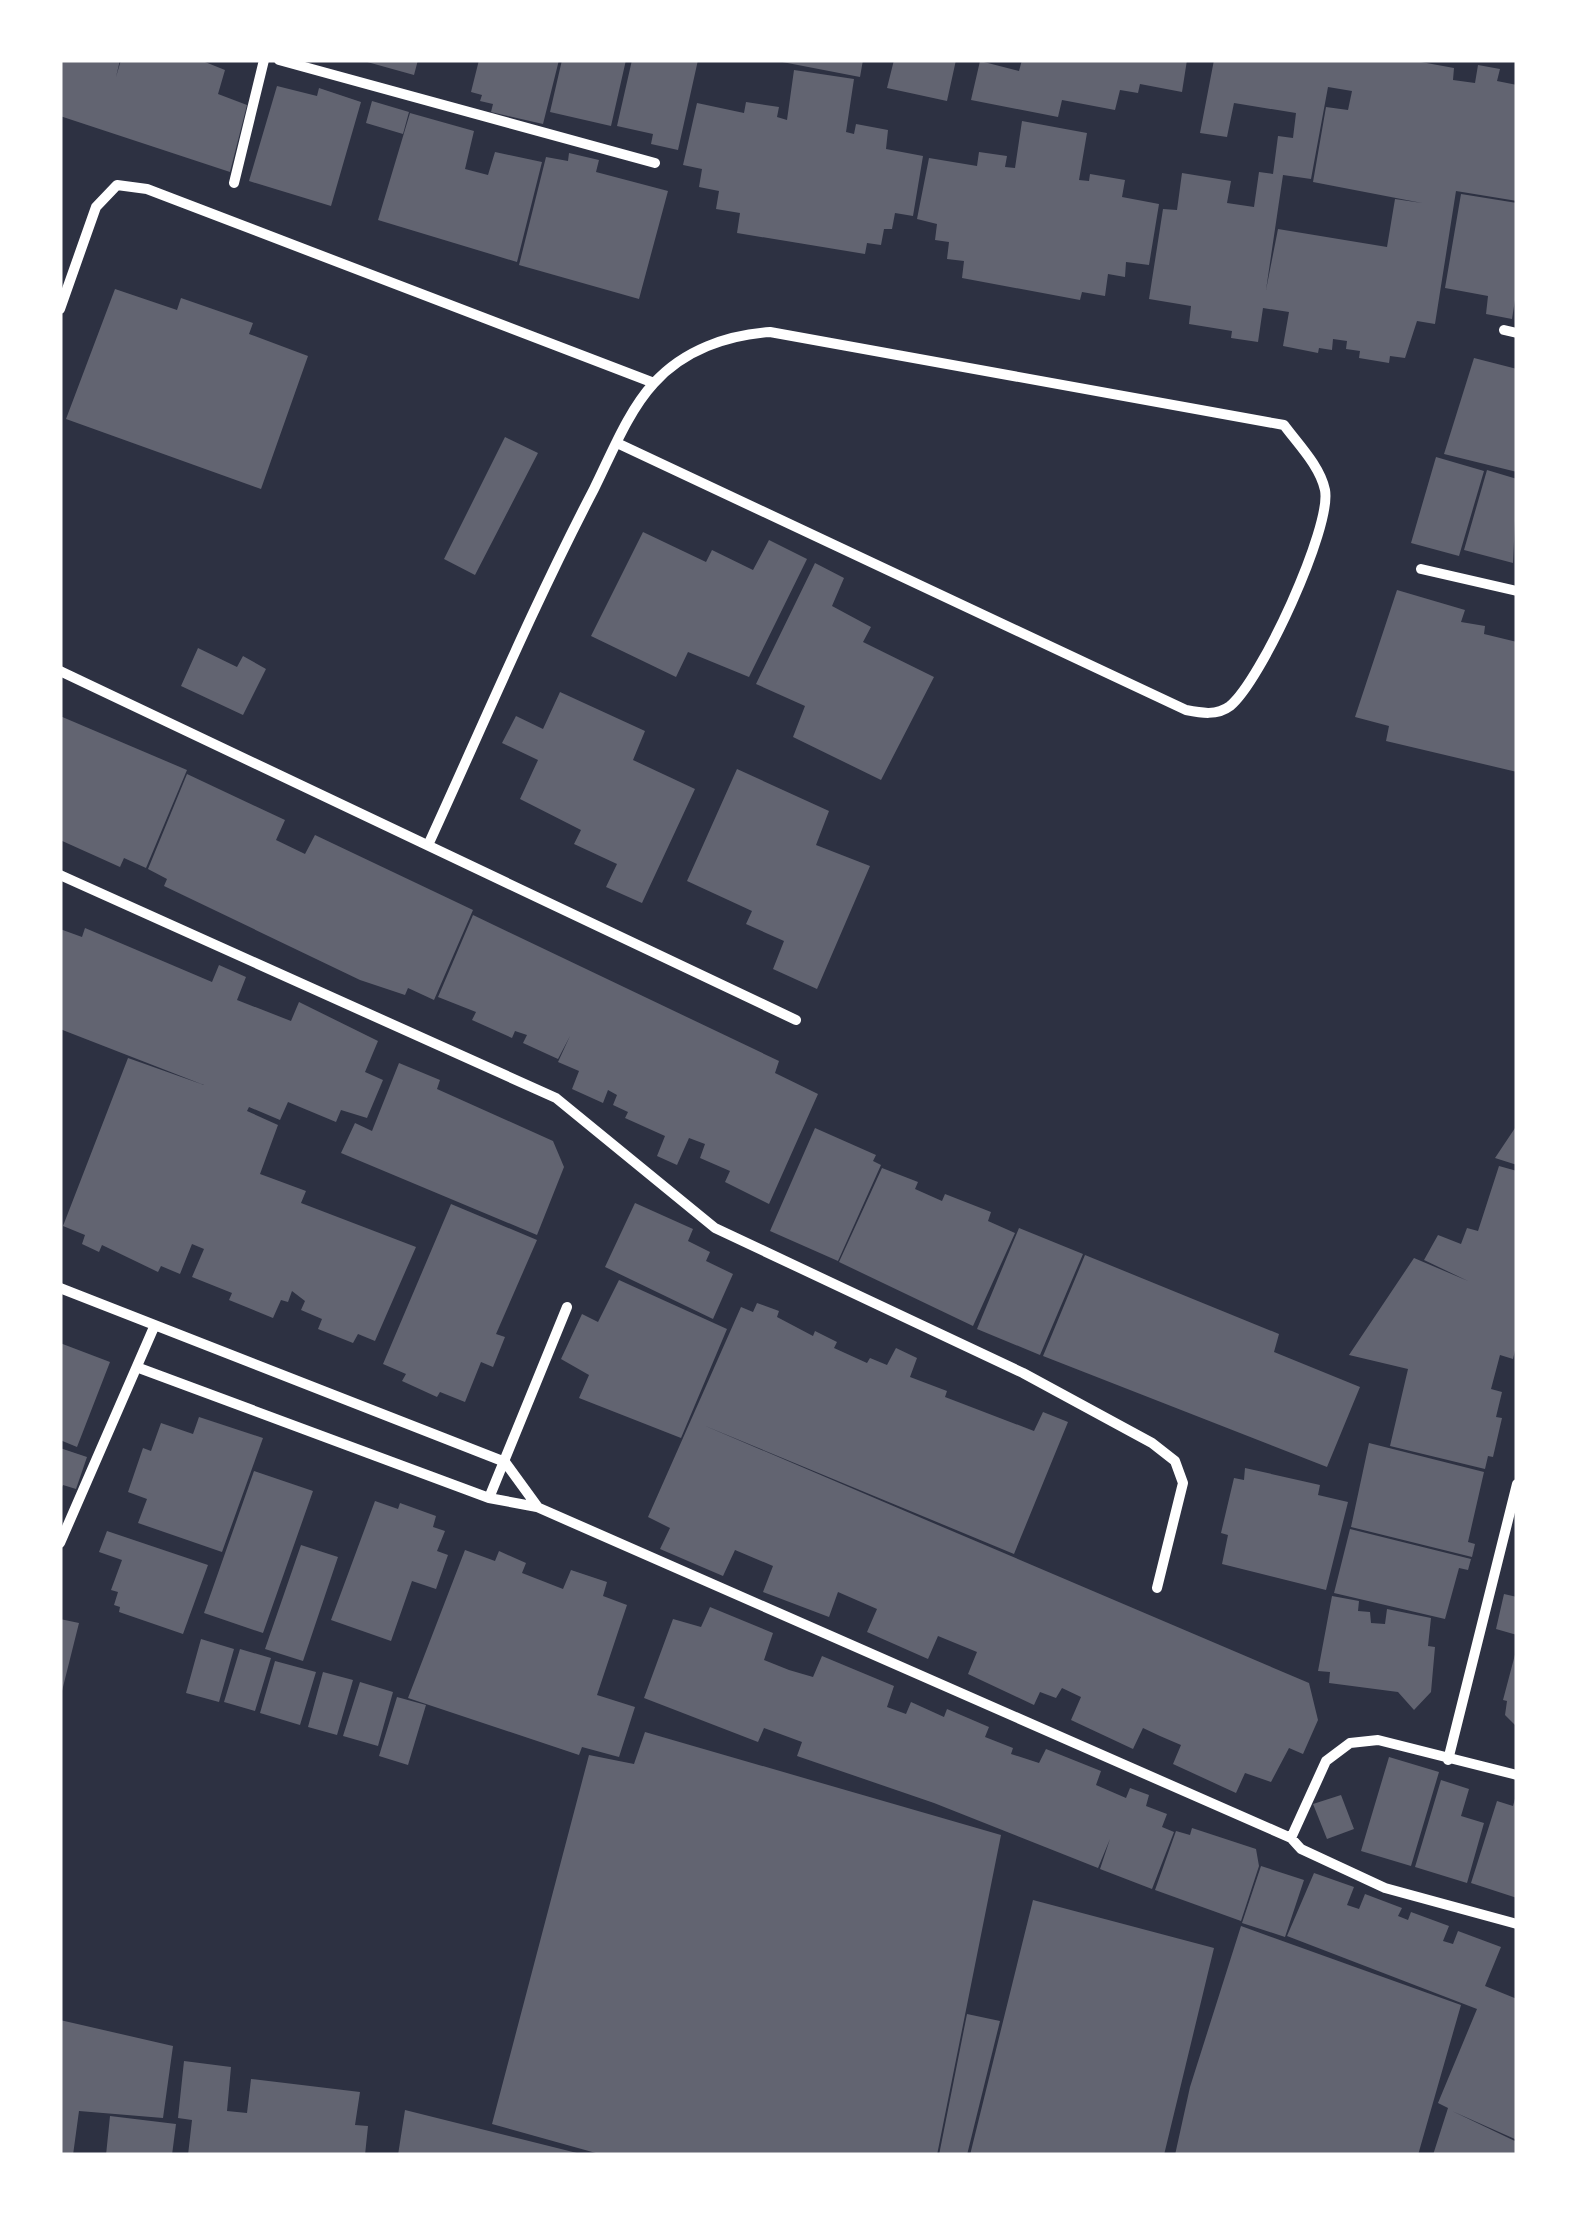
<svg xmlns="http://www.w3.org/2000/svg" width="1577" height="2215" font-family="Signika,sans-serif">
  <rect width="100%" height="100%" fill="#2d3142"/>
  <path fill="#626471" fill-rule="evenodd" d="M60,60H120L116,77L121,60H200L225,70L218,94L247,105L230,172L60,116Z
    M360,60H418L414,75Z
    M479,60H559L543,124L491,112L493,104L480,101L482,95L471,92Z
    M562,60H626L611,126L550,112Z
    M632,60H698L678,150L651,144L653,134L617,126Z
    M772,60H863L860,77Z
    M894,60H956L947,101L887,88Z
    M1022,60H1187L1182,92L1140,84L1138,93L1120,90L1115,110L1062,100L1058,117L971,100L980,61L1019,71Z
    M1214,60H1410L1454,68L1453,80L1475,83L1478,65L1500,69L1497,81L1517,85V201L1456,191L1435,324L1417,321L1405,358L1390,356L1389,363L1359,358L1360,351L1346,349L1347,341L1333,339L1332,350L1319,348L1318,353L1283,346L1289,312L1263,308L1258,342L1231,338L1232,331L1189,324L1191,306L1149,299L1163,209L1177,210L1182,173L1231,181L1227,203L1254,207L1259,172L1273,174L1278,136L1293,138L1296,113L1234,103L1227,137L1200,133ZM1328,87L1352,91L1348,110L1326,107L1313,182L1422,203L1395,199L1387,247L1278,229L1266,290L1283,175L1311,179Z
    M794,70L854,79L846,132L854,134L856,124L888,130L886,149L923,156L913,216L895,213L892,229H884L881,245L867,243L865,254L737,233L740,213L716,209L719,191L699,187L702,169L683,165L697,103L744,113L746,102L779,107L777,117L787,120Z
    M277,86L317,96L319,88L361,102L331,206L249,181Z
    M372,101L409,112L403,134L366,123Z
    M410,113L474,131L465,169L488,175L495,152L542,162L517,262L378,220Z
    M1022,121L1087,133L1079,180L1089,181L1090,174L1125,180L1122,197L1159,204L1149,265L1126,262L1125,277L1108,274L1105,296L1082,292L1080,300L962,278L964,261L947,259L949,242L935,240L937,224L917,219L929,158L977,166L979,152L1007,156L1005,167L1015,168Z
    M569,153L599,160L596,172L668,191L639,299L519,265L546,157L568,161Z
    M1461,194L1517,203V287L1512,319L1486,314L1488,296L1445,288Z
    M115,289L177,310L181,298L253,323L249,334L308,356L261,489L66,419Z
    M1474,358L1517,369V472L1444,454Z
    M505,437L538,453L475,575L444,559Z
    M1436,457L1484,471L1459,556L1411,543Z
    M1487,470L1517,479L1513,563L1464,550Z
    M643,532L706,562L712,550L753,570L769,540L807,559L749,677L688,652L676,677L591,636Z
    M815,563L844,578L832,606L871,627L863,642L934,677L881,780L793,737L805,706L756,684Z
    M1397,590L1465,610L1461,622L1485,626L1484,634L1517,642V772L1386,741L1389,726L1355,717Z
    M198,648L237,667L243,656L266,669L243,715L181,686Z
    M560,692L645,731L633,760L695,789L642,903L606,887L617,864L574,844L581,830L520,799L538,760L502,743L516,716L543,729Z
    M60,716L187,770L146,868L124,858L120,867L60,840Z
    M737,769L829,811L816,845L870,866L817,989L773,969L784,941L746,924L752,911L687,881Z
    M187,774L285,820L276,840L305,854L315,835L473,910L434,1000L408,988L405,995L360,980L164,886L167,879L148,869Z
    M473,915L779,1061L775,1073L818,1094L769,1204L725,1182L730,1171L700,1158L705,1144L689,1138L677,1165L657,1156L665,1136L625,1118L628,1112L613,1105L617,1095L608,1090L603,1103L572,1089L579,1071L558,1062L570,1036L558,1059L523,1043L527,1035L515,1031L512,1038L472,1020L476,1012L438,997Z
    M85,928L212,982L219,965L246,977L237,1000L291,1021L299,1002L378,1041L365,1072L383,1080L367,1118L341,1110L336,1122L288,1102L280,1120L249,1107L247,1111L278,1125L260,1174L306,1191L301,1203L416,1247L375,1341L358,1334L353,1343L318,1329L322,1319L301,1310L305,1301L292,1291L288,1302L281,1300L273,1318L229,1300L232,1293L192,1277L204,1249L192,1244L180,1274L161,1266L158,1272L102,1245L99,1252L82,1244L85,1235L63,1226L128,1058L204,1085L60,1029V929L82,937Z
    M399,1063L440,1080L437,1089L553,1141L564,1167L537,1235L341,1153L355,1123L372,1131Z
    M1517,1125V1165L1495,1158Z
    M815,1128L876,1155L873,1161L881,1165L838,1261L770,1231Z
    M1499,1166L1517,1171V1342L1513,1359L1500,1355L1491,1389L1502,1392L1496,1417L1502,1418L1493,1457L1488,1456L1485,1469L1390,1446L1408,1369L1349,1355L1414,1258L1468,1281L1424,1260L1438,1235L1461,1244L1467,1228L1478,1231Z
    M882,1168L918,1182L915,1189L942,1201L945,1194L991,1212L988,1221L1015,1233L973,1326L839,1262Z
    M635,1203L693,1229L688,1241L710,1252L706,1261L733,1274L713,1319L605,1267Z
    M451,1204L537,1240L496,1334L505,1337L493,1367L481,1362L465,1402L440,1392L437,1397L402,1381L406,1374L383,1364Z
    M1019,1228L1083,1254L1040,1355L977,1329Z
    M1085,1255L1279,1334L1274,1352L1360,1387L1327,1467L1043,1356Z
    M619,1280L727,1329L681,1438L579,1398L589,1375L561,1359L582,1314L598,1322Z
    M757,1303L779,1311L777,1317L813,1336L815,1331L837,1342L834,1348L867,1363L870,1358L887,1365L896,1348L917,1358L910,1377L947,1391L945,1397L1034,1431L1043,1412L1068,1422L1014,1554L703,1425L1309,1683L1318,1720L1303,1754L1289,1748L1271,1782L1245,1773L1236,1793L1173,1764L1181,1745L1160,1736L1143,1728L1133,1749L1071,1720L1081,1697L1062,1688L1056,1698L1040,1692L1034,1705L968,1674L977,1652L938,1636L928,1659L867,1632L877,1609L838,1592L829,1617L763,1592L773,1566L735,1550L723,1576L660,1549L670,1528L648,1517L741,1307L753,1312Z
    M60,1343L110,1362L77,1447L60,1440Z
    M199,1417L263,1438L222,1552L138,1523L147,1499L128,1492L143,1448L151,1451L161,1423L193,1434Z
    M1369,1443L1484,1472L1468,1542L1475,1544L1472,1557L1351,1527Z
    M60,1448L87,1457L76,1489L63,1485L60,1491Z
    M1245,1468L1320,1485L1318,1495L1348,1502L1326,1590L1222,1564L1228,1535L1221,1533L1234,1478L1244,1480Z
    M254,1471L313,1491L263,1633L204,1613Z
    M375,1501L398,1509L400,1503L436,1516L433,1527L445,1531L437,1551L448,1555L436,1589L412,1581L391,1641L331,1620Z
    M1350,1529L1471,1559L1468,1570L1459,1568L1445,1619L1334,1593Z
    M107,1531L208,1565L183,1634L119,1612L120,1607L114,1605L118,1592L111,1590L122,1560L99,1552Z
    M301,1545L338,1557L303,1661L265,1649Z
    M465,1550L495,1561L499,1551L526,1563L522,1573L563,1589L571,1570L607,1582L603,1596L627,1605L597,1695L635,1707L619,1757L582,1747L579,1755L408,1698Z
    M1504,1594L1517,1597V1635L1496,1629Z
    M1332,1596L1359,1601L1358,1611L1370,1612L1371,1623L1385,1624L1387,1609L1431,1618L1428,1646L1435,1647L1431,1692L1414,1710L1398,1692L1329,1683L1330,1672L1318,1671Z
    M710,1607L773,1633L764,1660L789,1670L813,1677L822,1656L894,1686L887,1707L906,1714L911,1702L944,1717L947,1709L989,1727L985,1737L1013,1748L1011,1754L1039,1763L1046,1749L1101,1771L1096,1785L1126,1798L1130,1788L1149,1795L1146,1806L1167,1814L1162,1827L1174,1832L1152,1889L1100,1869L1110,1839L1098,1868L934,1803L797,1756L802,1742L764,1728L758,1742L644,1698L673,1619L701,1627Z
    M60,1619L79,1623L61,1695H60Z
    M201,1639L234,1649L219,1702L186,1693Z
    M1517,1647V1727L1505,1715L1507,1701L1503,1700Z
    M240,1649L271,1658L255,1711L224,1702Z
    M275,1661L316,1672L300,1725L260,1713Z
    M323,1672L353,1680L337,1735L308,1727Z
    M360,1682L393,1692L378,1746L343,1736Z
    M397,1697L426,1705L408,1765L379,1756Z
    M645,1732L1001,1835L937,2155H603L492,2124L589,1755L634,1764Z
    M1389,1757L1439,1772L1411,1866L1361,1851Z
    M1441,1780L1469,1789L1461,1816L1484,1823L1467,1883L1415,1867Z
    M1341,1795L1354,1829L1327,1839L1313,1804Z
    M1516,1795H1517V1898L1471,1883L1497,1801L1513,1806Z
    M1192,1828L1256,1849L1259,1866L1241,1921L1155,1890L1176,1831L1190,1835Z
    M1261,1866L1304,1880L1285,1937L1242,1923Z
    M1314,1873L1354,1887L1347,1905L1359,1909L1365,1894L1402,1908L1398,1916L1408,1920L1411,1912L1449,1926L1443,1941L1453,1944L1458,1931L1501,1947L1485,1986L1517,1999V2140L1452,2111L1517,2142V2155H1433L1448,2108L1438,2103L1477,2009L1287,1936Z
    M1033,1900L1214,1948L1164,2155H970Z
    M1241,1926L1461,2005L1418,2155H1175L1190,2087Z
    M967,2014L1000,2021L967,2155H939Z
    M60,2020L173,2046L163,2118L79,2111L73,2155H60Z
    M184,2061L231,2067L227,2111L247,2113L251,2079L360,2092L355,2125L368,2126L365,2155H188L192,2120L178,2118Z
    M405,2110L581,2154V2155H398Z
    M110,2116L176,2124L172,2155H106Z"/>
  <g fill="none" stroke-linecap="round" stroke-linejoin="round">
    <path stroke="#fff" stroke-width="10" d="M279,60L655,163
      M234,183L264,60
      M60,309L96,207L117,185L147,189L654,383
      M1504,330L1517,333
      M1421,569L1517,591
      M60,671L796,1020
      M429,843C483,725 534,604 594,489C611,455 628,411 654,383C684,350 727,335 770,332L1284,425C1298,444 1320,466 1325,490C1332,527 1261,681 1230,706C1217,716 1201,713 1186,710L617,443
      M60,875L556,1098L715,1228L1023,1373L1152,1443L1175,1461L1183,1483L1157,1588
      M60,1288L505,1462L537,1506
      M139,1368L489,1498L537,1507L1291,1838L1301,1849L1385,1888L1517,1924
      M489,1498L567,1307
      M60,1543L154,1327
      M1448,1760L1517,1484
      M1291,1838L1326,1761L1350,1743L1378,1740L1517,1775"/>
  </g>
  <rect width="1577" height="2215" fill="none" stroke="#ffffff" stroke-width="125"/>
</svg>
